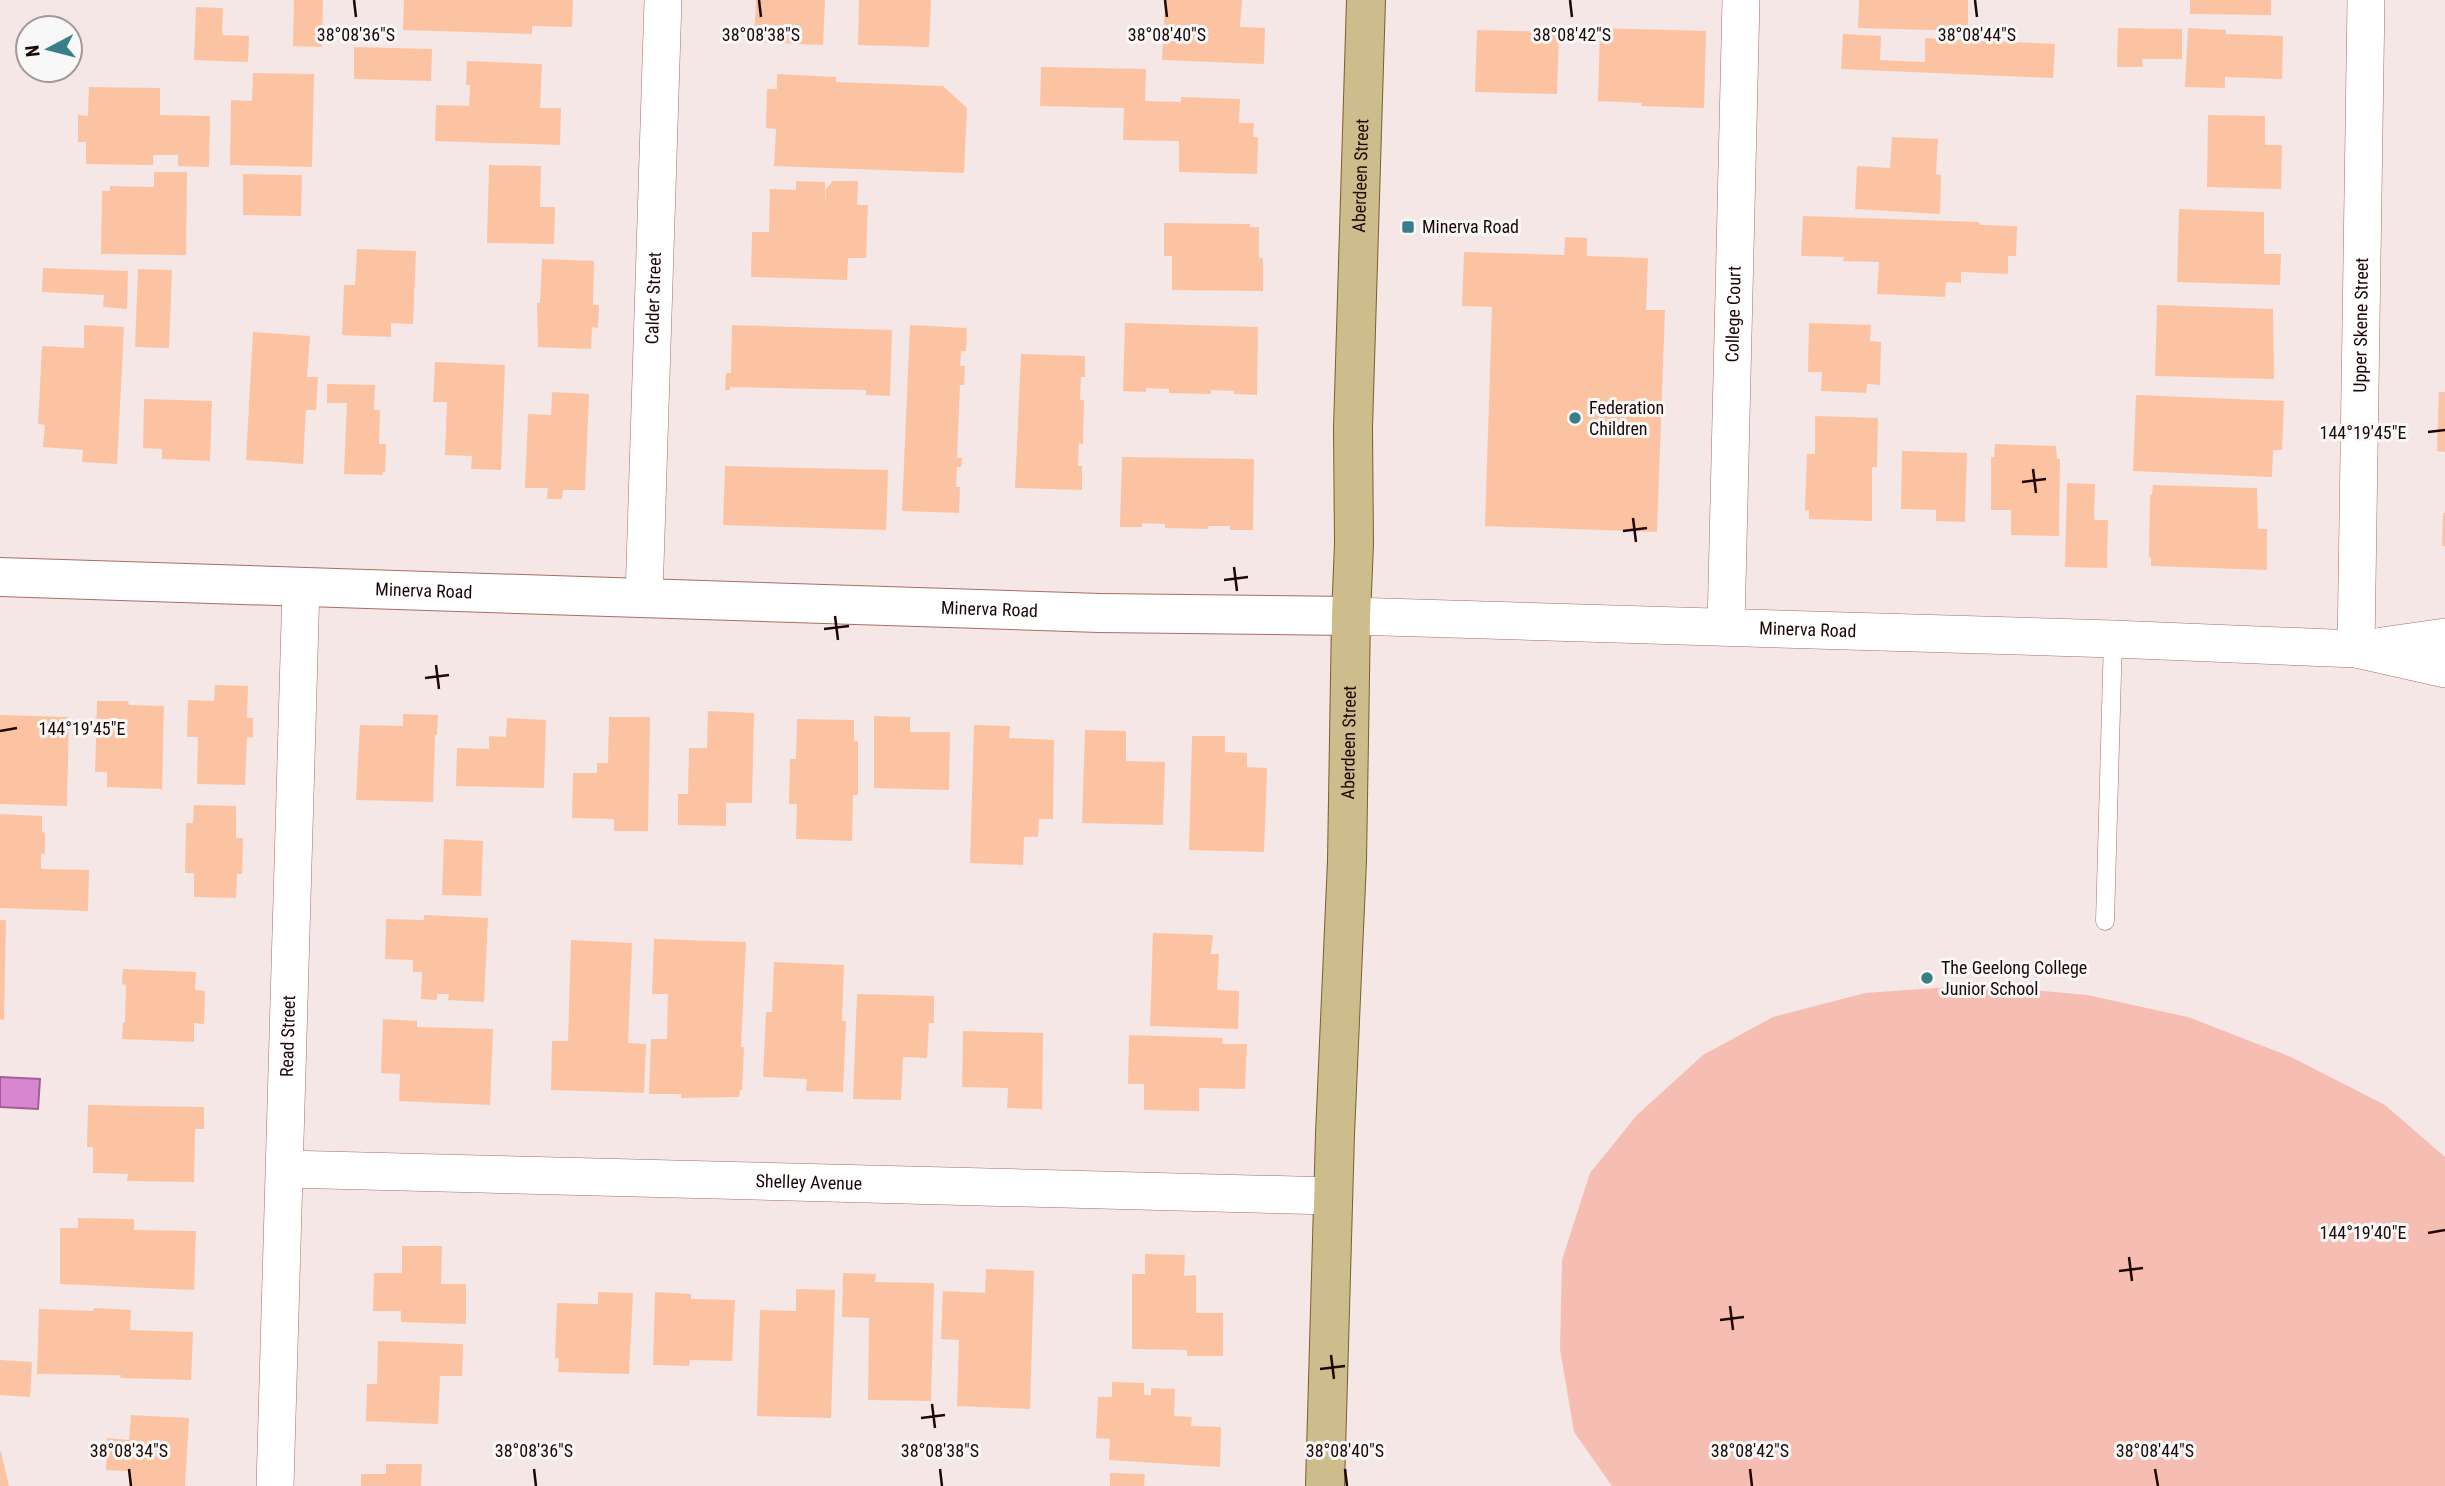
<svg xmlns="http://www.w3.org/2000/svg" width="2445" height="1486" font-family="'Roboto Condensed',sans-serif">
  <rect width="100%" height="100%" fill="#f5e7e5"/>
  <path fill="#f6bdb2" d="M1977,985L2087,995L2188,1017L2291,1057L2385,1105L2445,1157V1486H1612L1574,1432L1560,1349L1562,1260L1590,1173L1637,1115L1703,1055L1773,1017L1865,993Z"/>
  <path fill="#d786cf" stroke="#a06093" stroke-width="2" d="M0,1077L40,1079L38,1109L0,1107Z"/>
  <path fill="#fcc3a3" d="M294,0H323L322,47L293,46Z
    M404,0H573L572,27L532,26V34L403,30Z
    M756,0H825L823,45L754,42Z
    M859,0H931L929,47L858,45Z
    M1165,0H1242L1240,27L1265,28L1264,64L1162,60Z
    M1859,0H1968V31L1858,28Z
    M2190,0H2271V15L2190,14Z
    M196,7L223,8L222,35L249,36L248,62L194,60Z
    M1600,28L1706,31L1704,108L1641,106L1642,103L1598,101Z
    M2118,28L2182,29V59H2142L2143,67H2117Z
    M2188,28L2226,30V34L2283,36L2282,79L2225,77V88L2185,87Z
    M1477,30L1559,32L1557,94L1475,92Z
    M1843,34L1881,36L1880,60L1925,62V38L2055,44L2053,78L1841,69Z
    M354,47L432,49L431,81L354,79Z
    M467,61L542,64L540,108H561L560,145L435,141L436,105L469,106L470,85H466Z
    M1041,67L1146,69L1145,101L1181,102V97L1240,99L1239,123H1254L1253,137H1258L1257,174L1179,172V141L1123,140L1124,108L1040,106Z
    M253,73L314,74L312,167L230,165L231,100L252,101Z
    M777,74L836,77V82L943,86L967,108L964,173L774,166L776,129L766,128L767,89H777Z
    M89,87L160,88V115L210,116L209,167L178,166V155H153V165L86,164V142H78V115L88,116Z
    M2208,115L2265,116V145H2282L2281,189L2207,187Z
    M1892,137L1938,139L1936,174L1941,175L1940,214L1855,209L1857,166L1890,168Z
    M489,165L541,166L540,207H555L554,244L487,243Z
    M154,172H187L186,255L101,254L102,191H110V186L154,187Z
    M243,174L302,175L301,216L243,215Z
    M796,181L825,182V204L826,189L833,181H858L857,205H868L866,258H848L847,280L751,277L752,232H769L770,189L796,190Z
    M2179,209L2264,212V254H2281L2280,285L2177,282Z
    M1803,216L1979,222L1980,225L2017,226L2016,256H2008V274L1961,272V283L1946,282L1945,297L1877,294L1879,262L1843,261L1844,257L1801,256Z
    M1164,223L1250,224V227H1259V258H1263V291L1172,290V256H1164Z
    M1565,237L1587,238V256L1648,258L1646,310H1665L1657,532L1485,526L1492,307L1462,306L1464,252L1564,255Z
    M357,249L416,251L413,324L391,323V337L342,335L344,285H355Z
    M542,259L594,261L593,305H599L598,328L592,327L591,349L538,347L537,303H540Z
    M43,268L128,271L127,309L103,307L104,295L42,292Z
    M138,269L172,270L169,348L135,347Z
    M2157,305L2273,309L2274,379L2155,376Z
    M1125,323L1258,327L1257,395L1234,394V391L1211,390V394L1169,393V389L1146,388V392L1123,391Z
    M1809,323L1871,325L1870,341L1881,342L1880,385L1867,384L1866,393L1821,391L1822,372H1808Z
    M84,325L124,327L117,464L82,462L83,450L43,447L45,425L38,424L42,346L84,348Z
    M732,325L892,330L890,396L866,395V390L730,387V390H725L726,373H731Z
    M910,325L967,328L966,351H961L960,366H965L964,385H960L957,458H962L961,467H957L956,487H960L959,513L902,511Z
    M253,332L310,336L307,377H318L316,410H306L303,464L246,460Z
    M1021,354L1085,356V377H1081L1080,400H1084L1083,444L1079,443L1078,466H1082V490L1015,488Z
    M435,362L505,365L501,470L471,469L472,456L445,455L447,402H433Z
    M327,384L375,385L374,410H380L379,444H386L385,472H383L382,475L344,474L347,403H327Z
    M552,392L589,394L585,490H563L562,499H547L548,488H525L528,414L551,415Z
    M2439,392H2445V452L2437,451Z
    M2136,395L2284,401L2282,450H2273L2272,477L2133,471Z
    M144,399L212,401L210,461L162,459V449L143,448Z
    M1815,416L1878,418L1877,467H1872V521L1809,519V510H1805L1807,454H1815Z
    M1995,444L2056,446L2057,459H2060L2059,536L2011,535V510H1991V457H1994Z
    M1902,451L1967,453L1965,522L1936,521V510L1901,509Z
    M1122,457L1254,459L1253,530H1230V526H1208L1207,529L1165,528V524L1142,523V527H1120Z
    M725,466L888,470L886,530L723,525Z
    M2067,483L2095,484L2094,520H2108L2107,568L2065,567Z
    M2153,485L2257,488L2258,529H2267V570L2151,566V557H2149L2150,495H2152Z
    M2443,513H2445V546H2442Z
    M215,685L248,686L247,718H253V738L247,737L245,785L197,784L198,737H187L188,700L214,701Z
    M97,701H128L129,705L164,706L162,789L107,787V772H95Z
    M708,711L754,713L752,803H726V826L678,825V794H688L689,748H707Z
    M403,714L438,715L437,735H435L433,802L356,800L360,725L403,726Z
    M0,715L69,717L67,806L0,804Z
    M874,716L910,717V732H950L949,790L874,788Z
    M609,717H650L648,831H614V819L572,818L573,773H597V763H608Z
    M507,718L546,720L544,788L456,786L457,748L489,749V736L506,737Z
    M797,719L854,720V741H858V795H853L852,841L796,839L797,804H789L790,759H796Z
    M974,725L1010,726L1009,738L1054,740L1053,819H1039L1038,837H1024L1023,865L970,863Z
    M1085,730L1126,731V761L1165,762L1163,825L1082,823Z
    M1192,736H1225V752L1247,753V767L1267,768L1264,852L1189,850Z
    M194,805L236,806V838H243L242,874H237L236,898L194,897V873H185L186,823H193Z
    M0,814L42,816V833L45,832V854H41V869L89,870L88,911L0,908Z
    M444,839L483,841L481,896L442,895Z
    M424,915L488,918L484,1002L448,1000L449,994H437V1000L421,999L422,972H413V960L385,959L386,919L424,920Z
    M0,920H6L4,1020L0,1019Z
    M1153,933L1213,935L1211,954H1219L1217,990L1239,991L1238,1029L1150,1026Z
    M654,939L746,942L741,1047H744L742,1090H740L739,1097L681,1098V1094H649L651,1039H667L668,994H652Z
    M571,940L632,943L628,1043L646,1044L644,1093L551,1090L552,1041H568Z
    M774,962L844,965L842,1021H846L843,1092L806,1091L807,1079L763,1077L766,1012H772Z
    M123,969L196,972L195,990L205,991L204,1024L194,1023V1042L122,1039L123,1022L125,1023L126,985L122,984Z
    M857,994L934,996V1023H929L927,1058L903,1057L901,1100L853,1099Z
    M383,1019L417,1021V1027L493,1029L490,1105L399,1101L400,1074L381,1073Z
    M963,1031L1043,1033L1042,1109L1007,1108L1008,1088L962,1087Z
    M1129,1035L1223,1038L1222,1044H1247L1245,1089L1199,1088V1111L1144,1110V1084H1128Z
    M88,1105L204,1107V1129H195L194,1182L127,1181L128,1174L93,1173V1147H87Z
    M78,1218L134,1219V1230L196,1231L194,1290L60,1284V1228H78Z
    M402,1246H442L441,1284H466V1324L401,1322V1311H373L374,1273H402Z
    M1145,1254L1185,1255L1184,1276L1196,1275V1313H1223V1356H1187V1350L1132,1349V1274H1145Z
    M986,1269L1034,1271L1030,1409L957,1406L959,1340L941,1339L943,1291L985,1293Z
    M843,1273L876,1274L875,1282L934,1283L931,1401L868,1400L869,1318L842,1317Z
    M796,1289L835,1290L831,1418L757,1416L760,1310L796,1311Z
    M598,1292L633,1293L629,1374L558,1372L559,1358H555L557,1303L598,1304Z
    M655,1292L691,1294V1299L735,1300L732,1361L690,1360L689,1366L653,1365Z
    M94,1308L131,1310L130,1330L193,1332L191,1380L120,1378L121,1375L37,1374L39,1309L93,1311Z
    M378,1341L463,1344L462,1376H440L438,1424L366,1421L367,1384H377Z
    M0,1360L32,1362L30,1397L0,1395Z
    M1112,1382L1144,1383V1395H1151V1388L1175,1389L1174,1416L1192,1417L1191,1426L1221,1427L1220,1467L1109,1460L1110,1439L1096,1438L1098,1397H1112Z
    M131,1415L189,1418L185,1486H129L130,1471L106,1470L107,1438L129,1440Z
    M0,1452H1L9,1486H0Z
    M386,1464H422L421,1486H361V1474H386Z
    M1110,1473L1145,1474L1144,1486H1110Z"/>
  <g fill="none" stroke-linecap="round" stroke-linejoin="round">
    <g stroke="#a96d63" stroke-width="19">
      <path id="service" d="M2105,921L2113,639"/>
    </g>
    <g stroke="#a96d63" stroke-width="38">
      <g id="minor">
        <path id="s1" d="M644,597L663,0"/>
        <path id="s2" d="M1351,616L2113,639L2356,649L2445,669"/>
        <path id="s3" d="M1726,627L1741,0"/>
        <path d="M2382,646L2445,637"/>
        <path id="s4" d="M2356,649L2366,0"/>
        <path id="s5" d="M286,1169L1333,1196"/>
        <path id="s6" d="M275,1486L301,587"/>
      </g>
    </g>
    <g stroke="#a96d63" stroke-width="40">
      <g id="tertiary">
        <path id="s7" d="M0,577L1100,613L1351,616"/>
      </g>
    </g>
    <g stroke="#7a602b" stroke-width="40">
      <g id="primary">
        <path id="s8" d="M1325,1486L1335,1134L1347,861L1351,616L1354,544L1353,428L1366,0"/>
      </g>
    </g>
    <use href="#service" stroke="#fff" stroke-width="18"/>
    <use href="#minor" stroke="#fff" stroke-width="37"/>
    <use href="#tertiary" stroke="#fff" stroke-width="38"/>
    <use href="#primary" stroke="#cdbc8c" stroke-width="38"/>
  </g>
  <path fill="none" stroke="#1e0806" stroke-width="2.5" d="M354,0L356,17M759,0L761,17M1165,0L1167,17M1570,0L1572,17M1975,0L1977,17M2428,432L2445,430M2033,469L2036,493M2022,482L2046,479M1633,518L1636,542M1623,531L1647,528M1234,567L1237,591M1224,580L1248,577M835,616L838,640M824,629L849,626M436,665L439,689M425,678L449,675M0,731L17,728M2428,1233L2445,1230M2129,1257L2132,1281M2119,1271L2143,1268M1730,1306L1733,1330M1720,1320L1744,1317M1331,1355L1334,1379M1320,1369L1345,1366M932,1404L935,1428M921,1418L945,1415M129,1469L131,1486M534,1469L536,1486M940,1469L942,1486M1345,1469L1347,1486M1750,1469L1752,1486M2155,1469L2158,1486"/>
  <g fill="#397f8a" stroke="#f8f8f8" stroke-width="2.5">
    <rect x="1401" y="220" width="14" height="14" rx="3.5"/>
    <circle cx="1575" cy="418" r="7"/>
    <circle cx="1927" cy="978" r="7"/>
  </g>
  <g text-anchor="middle" stroke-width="6" stroke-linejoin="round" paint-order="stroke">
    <g font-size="18" fill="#1e0806" stroke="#f8f8f8">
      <text dy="6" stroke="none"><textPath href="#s8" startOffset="1311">Aberdeen Street</textPath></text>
      <text dy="6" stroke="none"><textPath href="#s1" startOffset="299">Calder Street</textPath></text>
      <text dy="6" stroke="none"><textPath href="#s3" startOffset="313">College Court</textPath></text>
      <text dy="6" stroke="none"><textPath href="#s4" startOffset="324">Upper Skene Street</textPath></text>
      <text dy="6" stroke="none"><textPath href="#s7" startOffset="424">Minerva Road</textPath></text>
      <text dy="6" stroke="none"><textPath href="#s7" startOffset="990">Minerva Road</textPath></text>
      <text dy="6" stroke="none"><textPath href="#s2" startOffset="457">Minerva Road</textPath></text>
      <text dy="6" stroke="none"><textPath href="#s8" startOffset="744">Aberdeen Street</textPath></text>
      <text dy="6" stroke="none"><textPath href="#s6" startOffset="450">Read Street</textPath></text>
      <text dy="6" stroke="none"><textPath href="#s5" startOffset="523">Shelley Avenue</textPath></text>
    </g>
    <g font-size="18" fill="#1e0806" stroke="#f8f8f8" text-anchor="start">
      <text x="1422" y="233">Minerva Road</text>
      <text x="1589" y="414">Federation<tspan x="1589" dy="21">Children</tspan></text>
      <text x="1941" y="974">The Geelong College<tspan x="1941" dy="21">Junior School</tspan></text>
    </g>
  </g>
  <g font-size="18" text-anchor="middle" fill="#1e0806" stroke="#f8f8f8" stroke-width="6" stroke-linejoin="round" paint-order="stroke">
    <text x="356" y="41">38°08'36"S</text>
    <text x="761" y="41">38°08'38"S</text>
    <text x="1167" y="41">38°08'40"S</text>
    <text x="1572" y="41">38°08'42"S</text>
    <text x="1977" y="41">38°08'44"S</text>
    <text x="2363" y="439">144°19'45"E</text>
    <text x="82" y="735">144°19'45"E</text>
    <text x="2363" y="1239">144°19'40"E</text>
    <text x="129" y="1457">38°08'34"S</text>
    <text x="534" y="1457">38°08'36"S</text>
    <text x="940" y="1457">38°08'38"S</text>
    <text x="1345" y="1457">38°08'40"S</text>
    <text x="1750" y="1457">38°08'42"S</text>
    <text x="2155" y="1457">38°08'44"S</text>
  </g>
  <g transform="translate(49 49) rotate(263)"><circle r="33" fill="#f8f8f8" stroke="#a19897" stroke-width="2"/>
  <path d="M0-5L12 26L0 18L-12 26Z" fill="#397f8a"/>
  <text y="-10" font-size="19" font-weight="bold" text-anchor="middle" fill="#1e0806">N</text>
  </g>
</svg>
